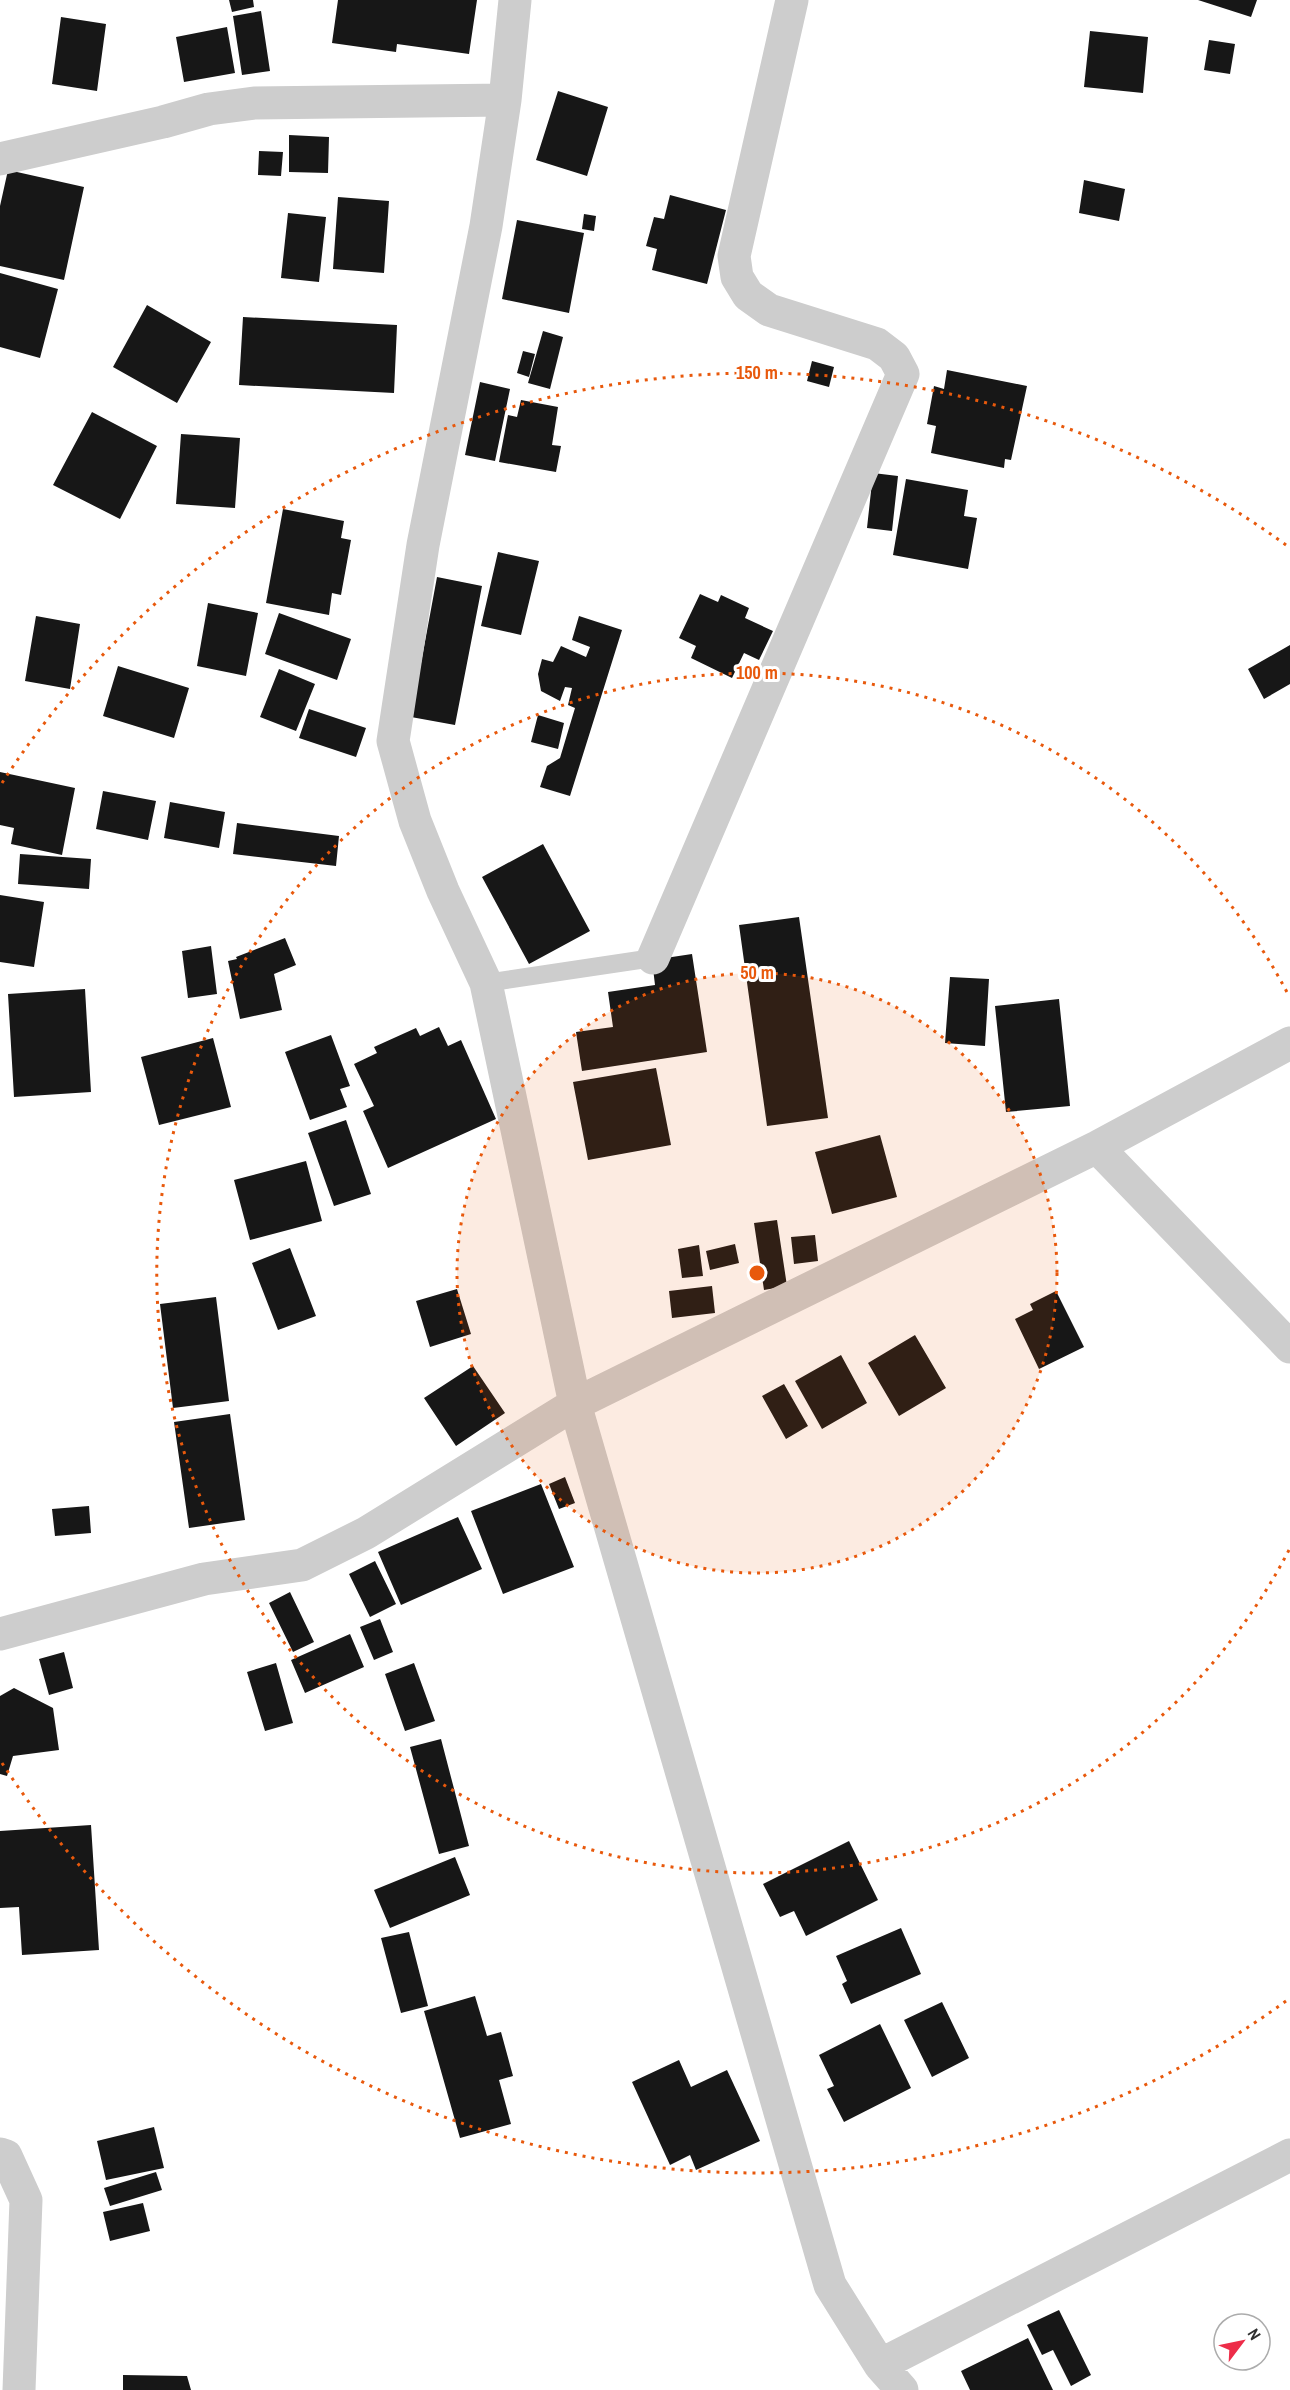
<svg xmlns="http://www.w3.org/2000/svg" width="1290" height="2390" font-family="'Archivo Narrow',sans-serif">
  <rect width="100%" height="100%" fill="#fff"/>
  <path fill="#171717" d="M229,0H253L254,7L232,12Z
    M338,0H477L469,54L397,44L396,52L332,43Z
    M1198,0H1257L1251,17Z
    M261,11L270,71L242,75L233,16Z
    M61,17L106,24L97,91L52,84Z
    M227,27L235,73L184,82L176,37Z
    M1090,31L1148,37L1143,93L1084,87Z
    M1209,40L1235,44L1230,74L1204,70Z
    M558,91L608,107L587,176L536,160Z
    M289,135L329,137L328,173L289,172Z
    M259,151L283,152L281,176L258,175Z
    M8,170L84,187L64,280L0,266V206Z
    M1084,180L1125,189L1119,221L1079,213Z
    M670,195L726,210L707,284L652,270L657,249L646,246L654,217L664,219Z
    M338,197L389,201L384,273L333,269Z
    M288,213L326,217L319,282L281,278Z
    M584,214L596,216L594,231L582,229Z
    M517,220L584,233L569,313L502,299Z
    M0,273L58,289L40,358L0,347Z
    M147,305L211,342L177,403L113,367Z
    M243,317L397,325L394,393L239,385Z
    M543,331L563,337L550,389L528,383Z
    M523,351L535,354L529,377L517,373Z
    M812,361L834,367L829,387L807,381Z
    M947,370L1027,386L1011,460L1005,459L1004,468L931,453L936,426L927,424L934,386L944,389Z
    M480,382L510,389L495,461L465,455Z
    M521,400L558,407L552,445L561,446L556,472L499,462L508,415L517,417Z
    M92,412L157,446L120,519L53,485Z
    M181,434L240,438L235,508L176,504Z
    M873,473L898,476L892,531L867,528Z
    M906,479L968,490L964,516L977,518L968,569L893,555Z
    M283,509L344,521L341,538L351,540L341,595L332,593L329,615L266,603Z
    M498,552L539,561L521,635L481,626Z
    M437,577L482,586L455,725L411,717Z
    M700,594L718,602L721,595L749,608L745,618L773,631L759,660L744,653L732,678L691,658L696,646L679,638Z
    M208,603L258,613L246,676L197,666Z
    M279,613L351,639L337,680L265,654Z
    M36,616L80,624L70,689L25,681Z
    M579,616L622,630L570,796L540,787L547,766L560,758L575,708L568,705L572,688L565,687L560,701L541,691L538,674L542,659L553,662L561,646L586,657L590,647L572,640Z
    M1290,645V684L1264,699L1248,669Z
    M118,666L189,688L174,738L103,716Z
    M279,669L315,684L296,731L260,717Z
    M309,709L366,728L356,757L299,738Z
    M538,715L564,723L558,749L531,742Z
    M0,772L75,788L62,855L11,844L14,828L0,825Z
    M103,791L156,801L148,840L96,829Z
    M170,802L225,812L219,848L164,838Z
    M237,823L339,836L336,866L233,854Z
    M543,844L590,931L529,964L482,877Z
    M20,854L91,859L89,889L18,884Z
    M0,895L44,902L34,967L0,962Z
    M799,917L828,1118L767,1126L739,925Z
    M285,938L296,965L274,974L282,1010L240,1019L228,961L237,959L236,957Z
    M211,946L217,994L188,998L182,951Z
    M692,954L707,1052L582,1071L576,1032L613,1027L608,992L655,985L652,960Z
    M950,977L989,979L985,1046L945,1043Z
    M85,989L91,1092L14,1097L8,994Z
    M1059,999L1070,1106L1006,1112L995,1006Z
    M439,1027L448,1046L461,1040L496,1119L388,1168L363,1111L374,1106L354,1064L377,1053L374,1047L416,1028L420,1036Z
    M331,1035L350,1086L340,1089L347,1107L310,1120L285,1052Z
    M213,1038L231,1107L159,1125L141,1057Z
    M656,1068L671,1145L588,1160L573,1082Z
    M346,1120L371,1194L334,1206L308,1133Z
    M880,1135L897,1197L832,1214L815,1152Z
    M306,1161L322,1221L250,1240L234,1180Z
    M777,1220L787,1286L764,1290L754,1223Z
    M815,1235L818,1261L794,1264L791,1237Z
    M735,1244L739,1263L710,1270L706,1251Z
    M699,1245L703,1276L682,1278L678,1249Z
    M290,1248L316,1316L278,1330L252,1263Z
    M712,1286L715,1313L672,1318L669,1291Z
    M457,1289L471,1334L430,1347L416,1301Z
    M1056,1291L1084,1347L1039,1369L1015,1319L1033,1310L1030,1304Z
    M216,1297L229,1401L173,1408L160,1304Z
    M915,1335L946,1388L899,1416L868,1363Z
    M841,1355L867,1403L822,1429L795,1381Z
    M473,1366L505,1413L456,1446L424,1398Z
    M784,1384L808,1426L786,1439L762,1396Z
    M230,1414L245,1520L189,1528L174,1422Z
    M565,1477L575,1503L559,1509L549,1484Z
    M541,1484L574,1567L503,1594L471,1511Z
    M89,1506L91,1533L55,1536L52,1509Z
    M458,1517L482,1569L401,1605L378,1552Z
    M375,1561L396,1604L370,1617L349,1574Z
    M290,1592L314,1642L293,1652L269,1603Z
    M380,1619L393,1652L374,1660L360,1627Z
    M350,1634L364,1667L305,1693L291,1660Z
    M64,1652L73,1688L49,1695L39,1659Z
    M276,1663L293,1723L265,1731L247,1672Z
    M414,1663L435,1721L405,1731L385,1674Z
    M14,1688L53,1708L59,1750L13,1756L7,1776L0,1774V1696Z
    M441,1739L469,1846L439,1854L410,1747Z
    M91,1825L99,1950L22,1955L19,1907L0,1908V1831Z
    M849,1841L878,1900L806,1936L794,1911L780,1917L763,1884Z
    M455,1857L470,1895L390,1928L374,1890Z
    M901,1928L921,1974L851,2004L842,1984L847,1981L836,1956Z
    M409,1932L428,2006L401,2013L381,1938Z
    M475,1996L487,2036L501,2032L513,2076L499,2080L511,2124L460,2138L424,2011Z
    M942,2002L969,2058L932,2077L904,2020Z
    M880,2024L911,2088L844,2122L827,2089L834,2086L819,2055Z
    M679,2060L691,2087L727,2070L760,2141L696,2170L690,2155L670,2165L632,2082Z
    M154,2127L164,2168L106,2180L97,2141Z
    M156,2172L162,2190L110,2206L104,2188Z
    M143,2203L150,2231L110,2241L103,2212Z
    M1059,2310L1091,2375L1071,2386L1053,2350L1042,2355L1027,2325Z
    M1028,2338L1053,2390H970L961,2371Z
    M123,2375L187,2376L191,2390H123Z"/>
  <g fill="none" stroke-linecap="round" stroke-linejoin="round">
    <path stroke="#cdcdcd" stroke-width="18" d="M486,983L653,958"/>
    <path stroke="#cdcdcd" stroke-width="33" d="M515,0L505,100L486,226L423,545L393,741L415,821L443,891L486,983L575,1404L830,2285L880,2365L902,2390
      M0,159L163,122L209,109L254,103L505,100
      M653,958L903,374L894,357L877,344L769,310L748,295L737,277L734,256L792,0
      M1097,1147L1290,1347
      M0,1634L204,1579L302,1565L366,1533L575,1404L1097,1147L1290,1043
      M0,2154L6,2156L26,2200L19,2390
      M880,2365L1290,2155"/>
  </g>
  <circle cx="757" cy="1273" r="300" fill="#e8590c" fill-opacity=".12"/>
  <g fill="none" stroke="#e8590c" stroke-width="3" stroke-dasharray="3 6">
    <circle cx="757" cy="1273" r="300"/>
    <path d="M1289 1550A600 600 0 1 1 1289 996"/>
    <path d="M1286 2001A900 900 0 0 1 2 1763M2 783A900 900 0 0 1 1286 545"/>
  </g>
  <circle cx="757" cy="1273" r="9" fill="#e8590c" stroke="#fff" stroke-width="3"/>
  <g font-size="18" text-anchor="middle" font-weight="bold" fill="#e8590c" stroke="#fff" stroke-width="6" stroke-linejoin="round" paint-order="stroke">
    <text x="757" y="379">150 m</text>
    <text x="757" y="679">100 m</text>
    <text x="757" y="979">50 m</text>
  </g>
  <g transform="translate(1242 2342) rotate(58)"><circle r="28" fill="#ffffff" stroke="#acacac" stroke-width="1.5"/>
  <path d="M0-4.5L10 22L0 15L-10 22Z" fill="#ed2d49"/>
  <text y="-9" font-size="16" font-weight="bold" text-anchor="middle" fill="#303030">N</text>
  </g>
</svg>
